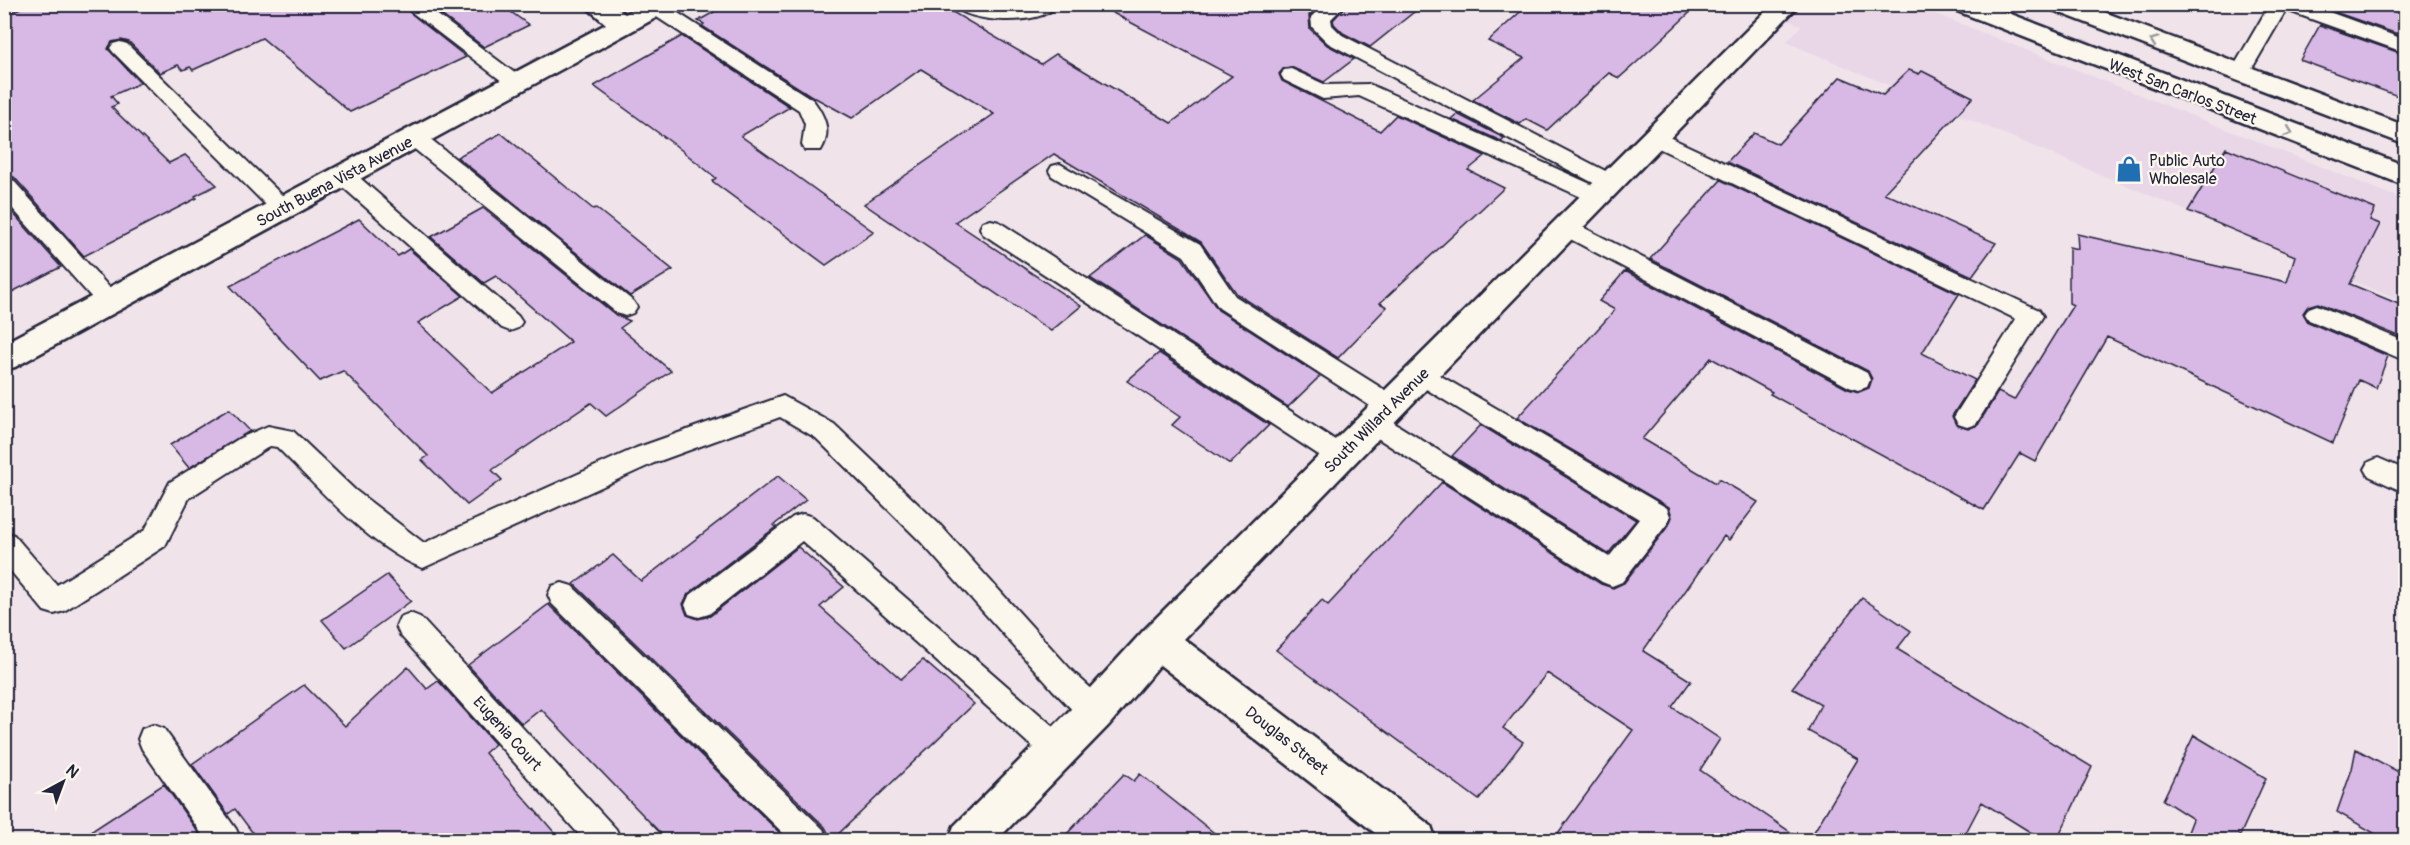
<svg xmlns="http://www.w3.org/2000/svg" width="2410" height="845" font-family="Pangolin,sans-serif">
  <rect width="100%" height="100%" fill="#f0e4ea"/>
  <filter id="ink" filterUnits="userSpaceOnUse"><feTurbulence type="fractalNoise" baseFrequency=".0167" numOctaves="2"/><feDisplacementMap in="SourceGraphic" scale="12" xChannelSelector="R" yChannelSelector="G"/><feConvolveMatrix kernelMatrix="1 2 1 2 8 2 1 2 1" color-interpolation-filters="sRGB"/></filter>
  <g filter="url(#ink)">
    <path fill="#e9d7e8" d="M1754,5H1913L2405,200V303L1786,42L1801,26Z"/>
    <path fill="#d8b8e5" stroke="#22223b" stroke-width="1.5" d="M30,4H399L466,57L350,112L262,38L193,70L190,67L183,70L178,65L160,73L129,42L121,40L112,42L108,49L140,83L111,96L118,104L111,107L169,163L185,155L217,185L195,196L197,198L84,256L14,177L4,175V15Z
      M427,4H500L529,25L484,47Z
      M728,4H939L1041,64L1056,54L1171,123L1232,76L1096,4H1321L1309,15L1310,29L1327,45L1354,59L1324,82L1291,67L1284,68L1279,74L1282,81L1380,131L1396,115L1485,156L1468,170L1504,188L1380,303L1387,307L1338,358L1237,294L1201,242L1054,154L955,222L1081,306L1051,331L864,204L994,114L921,69L852,118L810,95L702,26L704,24L698,21Z
      M1348,4H1424L1370,47L1343,33L1334,24L1333,20Z
      M1529,4H1699L1636,63L1619,78L1609,73L1547,130L1526,119L1520,124L1473,100L1524,58L1488,41Z
      M2332,4H2406V37L2329,10Z
      M2320,25L2406,55V99L2300,60Z
      M682,36L790,107L741,136L874,232L826,265L712,181L716,178L675,145L594,86Z
      M1909,70L1919,74L1922,71L1973,97L1884,193L1996,243L1972,276L1727,162L1754,133L1778,144L1840,77L1883,95Z
      M1457,114L1504,138L1501,141L1451,119Z
      M501,133L593,209L596,208L673,270L630,296L457,157Z
      M2226,148L2375,209L2370,220L2380,224L2350,284L2406,307V339L2318,303L2308,306L2303,313L2308,322L2388,356L2376,388L2359,380L2333,443L2107,337L2035,461L2020,453L1984,510L1770,394L1772,392L1711,358L1642,439L1716,483L1719,479L1758,502L1729,540L1724,536L1643,651L1691,681L1672,707L1720,739L1700,770L1802,840H1553L1633,730L1547,673L1503,728L1523,742L1479,800L1276,650L1322,600L1328,605L1442,482L1601,584L1613,588L1624,583L1669,525L1672,517L1669,507L1517,418L1615,310L1599,301L1625,271L1848,389L1859,392L1869,388L1872,379L1868,371L1650,259L1721,180L1959,294L1922,353L1975,380L1952,416L1956,425L1968,429L1978,425L1998,392L2014,400L2073,305L2069,303V247L2078,249L2077,234L2287,282L2295,256L2188,211Z
      M4,203L61,267L4,296Z
      M483,208L616,315L630,321L620,328L671,371L606,416L591,403L492,470L502,480L467,505L422,460L428,456L343,371L320,381L230,286L359,219L398,256L409,249L463,296L418,323L492,393L571,342L496,276L484,283L431,237Z
      M1145,235L1182,258L1218,310L1320,376L1288,407L1090,278Z
      M1159,353L1269,425L1230,464L1172,425L1180,417L1127,381Z
      M229,409L250,431L189,468L170,445Z
      M1481,425L1636,520L1608,554L1452,456Z
      M778,476L806,500L774,525L776,527L688,594L683,604L687,615L698,619L710,616L798,547L844,587L820,607L901,679L923,660L974,704L832,840L825,827L574,584L613,555L641,581Z
      M387,575L411,601L346,648L322,620Z
      M1862,598L1911,631L1897,649L2092,767L2057,840H2043L1982,802L1962,840H1809L1858,759L1808,731L1821,704L1792,688Z
      M549,604L550,606L787,840H667L541,709L522,724L468,665Z
      M408,667L427,689L438,681L442,685L495,744L485,753L561,840H258L235,809L228,814L192,764L304,685L345,726Z
      M2194,735L2266,778L2238,840H2185L2193,819L2163,800Z
      M2356,749L2406,776V840H2386L2337,812L2352,769Z
      M1124,774L1134,781L1140,774L1223,840H1061Z
      M164,784L200,835L192,840H78Z"/>
    <g fill="none" stroke-linecap="round" stroke-linejoin="round">
      <g stroke="#22223b" stroke-width="4">
        <path id="lane" d="M401,4H423L528,83L525,88H511Z
          M649,4H664L813,100C825,116 832,132 821,150H805L802,145L805,124L799,110L649,12L646,8Z
          M952,4H978L1003,10L1031,4L1056,6C1042,26 967,24 952,4Z
          M1325,4H1346L1331,19L1332,25L1342,35L1619,178L1622,183L1619,188L1611,190L1603,188L1328,43L1312,27L1311,17Z
          M2270,4H2307L2406,40V53L2286,10L2247,77H2233L2230,73Z
          M120,42L127,44L291,204L294,209L291,214L283,217L275,214L113,52L110,48L113,44Z
          M1291,69L1326,85L1369,84L1606,191L1609,196L1606,201L1598,204L1590,201L1359,96L1323,99L1284,80L1281,75L1284,70Z
          M415,131L423,133L633,301L637,307L633,313L625,316L617,313L407,143L404,138L407,133Z
          M1656,131L2039,310L2043,316L1976,424L1967,427L1958,424L1954,417L2016,319L1648,143L1645,138L1648,133Z
          M1060,164L1200,244L1235,296L1399,399L1403,406L1399,413L1390,416L1381,413L1219,308L1184,256L1052,176L1049,171L1052,166Z
          M344,169L352,171L518,316L522,322L518,328L510,331L502,328L336,181L333,176L336,171Z
          M4,177L12,179L117,296L121,302L117,308L109,311L101,308L4,199Z
          M1567,219L1867,373L1870,380L1867,387L1858,390L1849,387L1559,233L1556,227L1559,221Z
          M991,220L999,222L1349,449L1353,456L1349,463L1340,466L1331,463L983,234L980,228L983,222Z
          M2317,305L2406,342V361L2309,320L2305,314L2309,308Z
          M1422,365L1667,508L1670,516L1667,524L1622,582L1612,586L1602,582L1365,430L1361,423L1365,416L1374,413L1383,416L1609,557L1639,519L1413,381L1410,374L1413,367Z
          M783,396L834,424L941,526L1073,672L1106,702L1110,712L1106,722L1095,726L1084,722L1053,690L921,542L816,438L780,417L654,463L423,568C372,550 316,485 277,447L270,446L189,498L165,546L64,611L54,614L44,611L4,563V532L14,535L57,585L145,530L170,482L240,438L268,426L293,431L355,490L424,543L636,448Z
          M2378,458L2406,470V493L2369,476L2365,469L2369,462Z
          M803,514L813,517L1069,740L1073,750L1069,760L1058,764L1047,760L802,541L709,614L699,617L689,614L685,605L689,596L793,517Z
          M562,583L572,586L823,829L828,840H790L552,604L548,595L552,586Z
          M410,613L420,617L616,829L621,840H584L400,635L396,626L400,617Z
          M153,725L164,729L236,829L241,840H206L142,749L138,739L142,729Z"/>
      </g>
      <g stroke="#22223b" stroke-width="5">
        <path id="street" d="M583,4H612L625,14L643,4H675L672,9L15,367L4,370V343L606,24Z
          M1773,4H1800L1184,639L1431,826L1436,840H1384L1160,665L1109,725L997,840H949L954,826L1081,699L1145,629Z"/>
      </g>
      <g stroke="#22223b" stroke-width="5">
        <path id="primary" d="M1949,4H1985L2406,166V186L1952,9Z
          M2047,4H2083L2406,126V145L2050,9Z"/>
      </g>
      <use href="#lane" fill="#fbf7ec" fill-rule="evenodd"/>
      <use href="#street" fill="#fbf7ec" fill-rule="evenodd"/>
      <use href="#primary" fill="#fbf7ec" fill-rule="evenodd"/>
    </g>
    <defs><path id="oneway-chevron" d="M-2-3.5L2.5 0L-2 3.5" fill="none" stroke-width="1.6" stroke-linecap="round" stroke-linejoin="round" transform="scale(1.5)"/></defs>
    <g stroke="#99979c">
      <use href="#oneway-chevron" transform="translate(2154 41) rotate(-159)"/>
      <use href="#oneway-chevron" transform="translate(2289 132) rotate(21)"/>
    </g>
  </g>
  <defs>
    <g id="shop-bare" transform="scale(2.07)"><path d="M-5-2.5h2.3a2.7 3.5 0 0 1 5.4 0H5L5.5 6h-11ZM-1.5-2.5h3a1.5 2.3 0 0 0-3 0Z" fill="#1f6fb2" stroke="#fbf7ec" stroke-width="2.5" paint-order="stroke"/></g>
  </defs>
  <g fill-rule="evenodd">
    <use href="#shop-bare" x="2129" y="169"/>
  </g>
  <g text-anchor="middle" stroke-width="4.5" stroke-linejoin="round" paint-order="stroke">
    <g font-size="16" fill="#22223b" stroke="#fbf7ec">
      <text transform="translate(2183 91) rotate(21)" y="6">West San Carlos Street</text>
      <text transform="translate(334 181) rotate(-28)" y="6">South Buena Vista Avenue</text>
      <text transform="translate(1376 420) rotate(-45)" y="6">South Willard Avenue</text>
      <text transform="translate(508 733) rotate(48)" y="6">Eugenia Court</text>
      <text transform="translate(1287 740) rotate(38)" y="6">Douglas Street</text>
    </g>
    <g font-size="16" fill="#22223b" stroke="#fbf7ec" text-anchor="start">
      <text x="2149" y="166">Public Auto<tspan x="2149" dy="18">Wholesale</tspan></text>
    </g>
  </g>
  <rect width="2410" height="845" fill="none" stroke="#fbf7ec" stroke-width="24"/>
  <rect x="12" y="12" width="2386" height="821" fill="none" stroke="#22223b" stroke-width="2" filter="url(#ink)"/>
  <g transform="translate(63 782) rotate(41)" stroke="#fbf7ec" stroke-width="4.5" paint-order="stroke">
  <path d="M0-4.5L10 22L0 15L-10 22Z" fill="#22223b"/>
  <text y="-9" font-size="16" font-weight="bold" text-anchor="middle" fill="#22223b">N</text>
  </g>
</svg>
